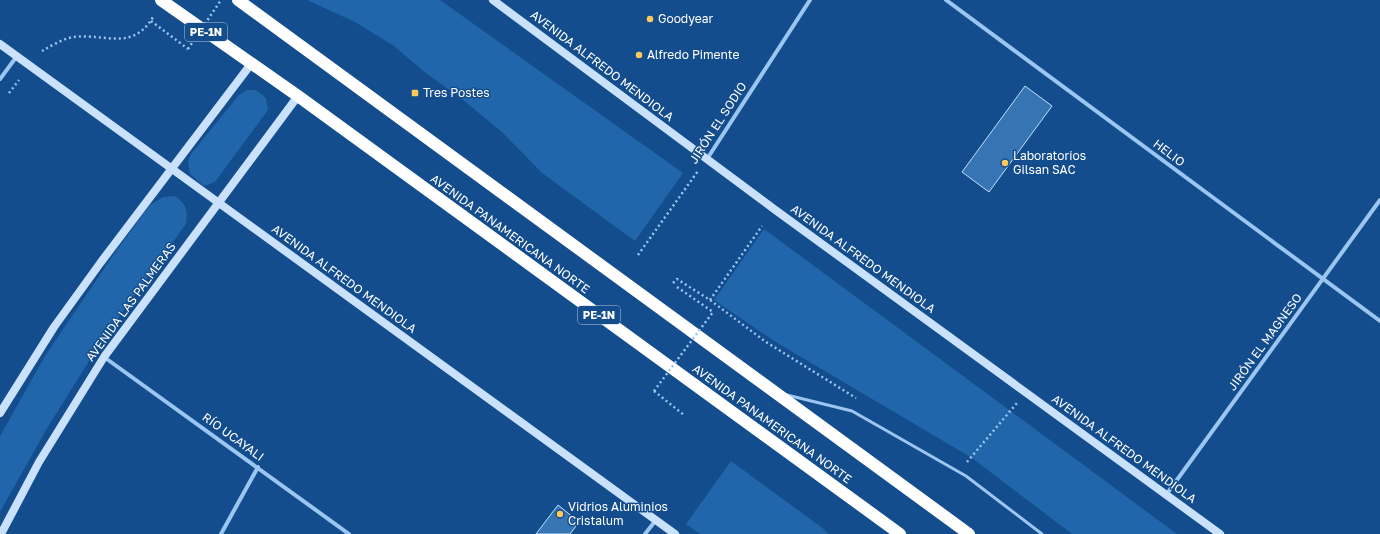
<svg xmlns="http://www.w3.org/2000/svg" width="1380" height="534" font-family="'Golos Text',sans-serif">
  <rect width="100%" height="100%" fill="#134d8d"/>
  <path fill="#2165aa" d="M307,0H440L683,173L635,241L542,173L503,133L462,99L422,70L394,46L355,22Z
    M247,90H256L266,98L268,110L215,182L204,186L190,174L188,162L191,154L239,95Z
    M175,196C187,205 188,210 186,224L101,342L46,430L0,512V436L45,356L116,251L150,205L163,197Z
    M764,229L1177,534H1072L972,458L774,341L714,300Z
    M731,461L821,527L829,534H700L686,524Z"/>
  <path fill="#3674b4" stroke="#c2dffc" d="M1025,86L1052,106L989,192L962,172Z
    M558,505L579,522L570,534H536Z"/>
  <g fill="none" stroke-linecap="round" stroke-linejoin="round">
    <path stroke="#9bc6f1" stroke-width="2.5" stroke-dasharray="2 3" stroke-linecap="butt" d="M151,21L188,49
      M42,51C51,46 62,39 73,37C105,33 132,52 153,17
      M9,93L19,80
      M638,255L698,171
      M673,283L677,279L710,300L766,342L856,398
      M677,287L713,312
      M710,300L762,226
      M654,391L684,415
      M967,462L1017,403"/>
    <path stroke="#9bc6f1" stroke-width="3" d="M787,395L852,411L966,476L1042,534"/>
    <path stroke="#9bc6f1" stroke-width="4" d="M946,0L1380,321
      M0,79L17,56
      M707,159L810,0
      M104,357L349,534
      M1166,495L1380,200
      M221,534L258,467
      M645,534L656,520"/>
    <path stroke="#cae1fc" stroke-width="8" d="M493,0L774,209L1220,534
      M0,44L675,534
      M0,413L54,327L101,262L251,64
      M1,534L39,462L104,357L298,96"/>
    <path stroke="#fff" stroke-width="12" d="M161,0L298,96L900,534
      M238,0L969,534"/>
    <path stroke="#9bc6f1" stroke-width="2.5" stroke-dasharray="2 3" stroke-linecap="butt" d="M188,49L221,0
      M654,391L713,312"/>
  </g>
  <g fill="#ffc95b" stroke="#134d8d" stroke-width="1.5">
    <circle cx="650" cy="19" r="4"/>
    <circle cx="639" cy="55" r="4"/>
    <rect x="411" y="89" width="8" height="8" rx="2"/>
    <circle cx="1005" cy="163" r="4"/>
    <circle cx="560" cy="514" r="4"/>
  </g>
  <g text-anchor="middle" stroke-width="3" stroke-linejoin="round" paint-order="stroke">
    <g fill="#134d8d" stroke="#b8cadd" stroke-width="1">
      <rect x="185" y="23" width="42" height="18" rx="3"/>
      <rect x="578" y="306" width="42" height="18" rx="3"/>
    </g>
    <g font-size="11" font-weight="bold" fill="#fff">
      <text x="206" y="36">PE-1N</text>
      <text x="599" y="319">PE-1N</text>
    </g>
    <g font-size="12" fill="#fff" stroke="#134d8d" text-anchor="start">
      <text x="658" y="23">Goodyear</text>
      <text x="647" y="59">Alfredo Pimente</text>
      <text x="423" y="97">Tres Postes</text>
      <text x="1013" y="160">Laboratorios<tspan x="1013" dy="14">Gilsan SAC</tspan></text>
      <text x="568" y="511">Vidrios Aluminios<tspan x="568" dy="14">Cristalum</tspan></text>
    </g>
    <g font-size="12" fill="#fff" stroke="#134d8d">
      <text transform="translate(602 66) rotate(37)" y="4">AVENIDA ALFREDO MENDIOLA</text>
      <text transform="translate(718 123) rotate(-57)" y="4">JIRÓN EL SODIO</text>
      <text transform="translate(1169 153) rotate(37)" y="4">HELIO</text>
      <text transform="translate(510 234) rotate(36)" y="4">AVENIDA PANAMERICANA NORTE</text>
      <text transform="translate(863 259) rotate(36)" y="4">AVENIDA ALFREDO MENDIOLA</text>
      <text transform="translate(344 279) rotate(36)" y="4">AVENIDA ALFREDO MENDIOLA</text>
      <text transform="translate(131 302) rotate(-54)" y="4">AVENIDA LAS PALMERAS</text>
      <text transform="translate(1265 342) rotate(-54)" y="4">JIRÓN EL MAGNESO</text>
      <text transform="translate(772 424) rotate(36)" y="4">AVENIDA PANAMERICANA NORTE</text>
      <text transform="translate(233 437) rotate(36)" y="4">RÍO UCAYALI</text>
      <text transform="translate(1124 449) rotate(36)" y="4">AVENIDA ALFREDO MENDIOLA</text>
    </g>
  </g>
</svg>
